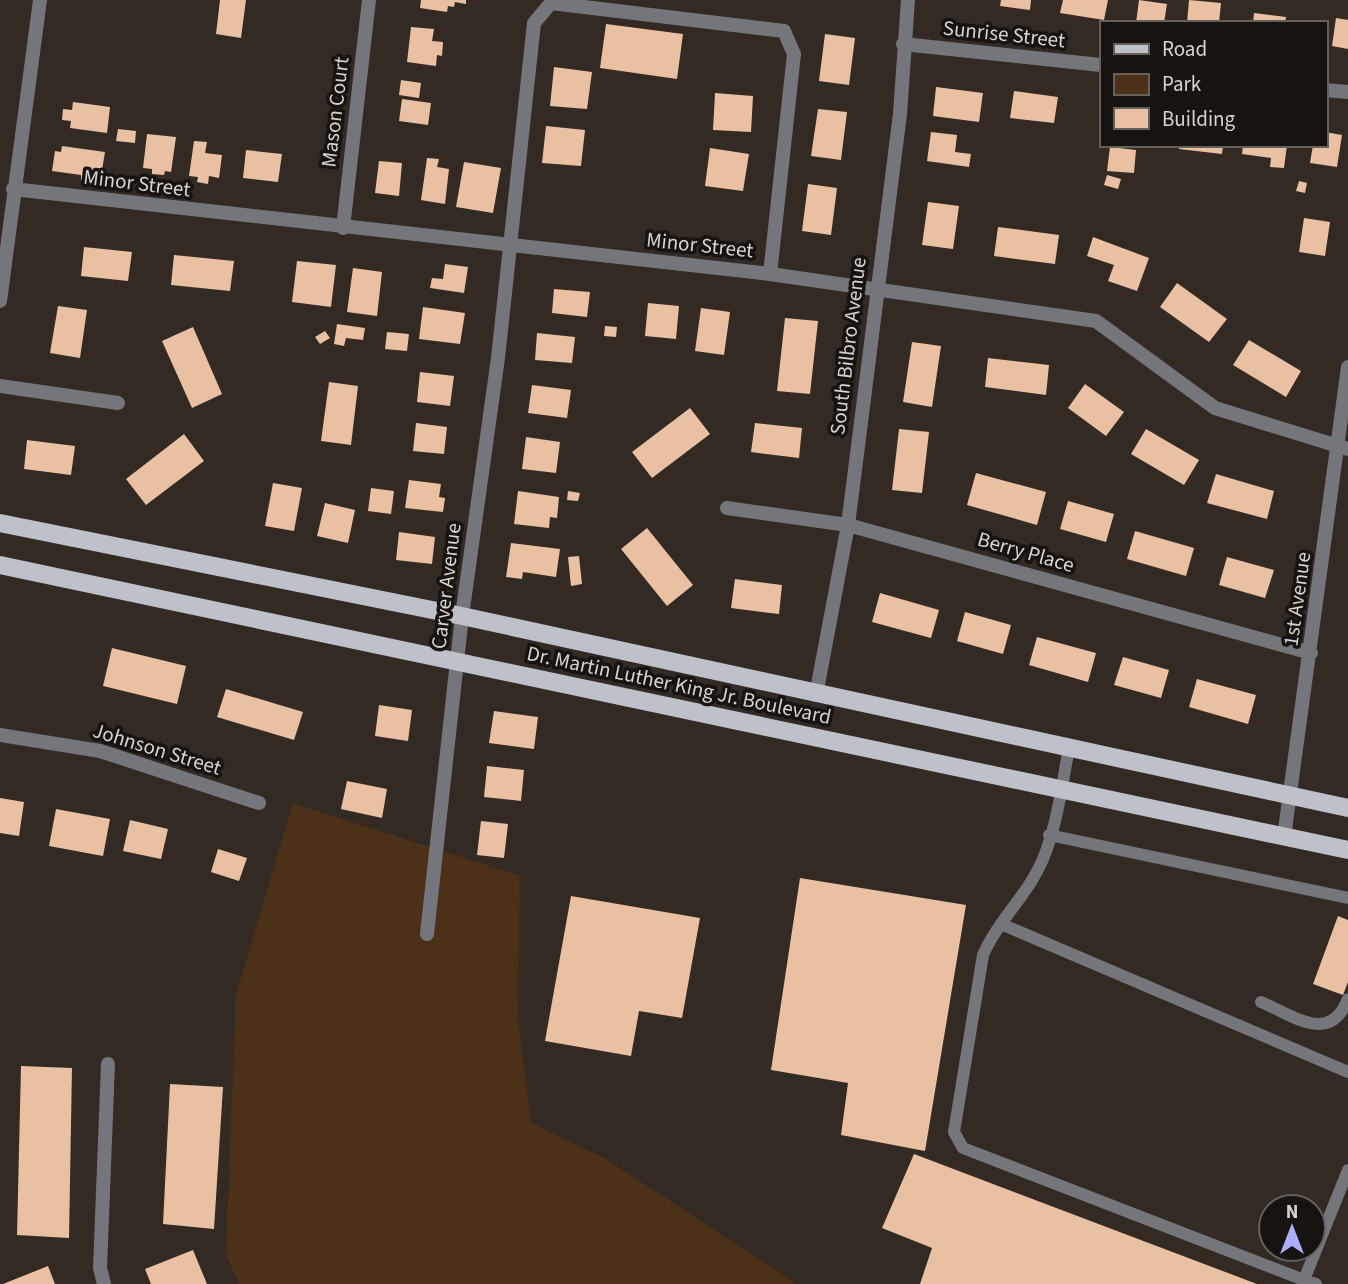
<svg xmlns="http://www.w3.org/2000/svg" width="1348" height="1284" font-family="'Source Sans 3',sans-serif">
  <rect width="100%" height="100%" fill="#332a23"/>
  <path fill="#4d3018" d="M293,803L520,876L518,1017L531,1123L606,1159L797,1284H239L226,1255L236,995Z"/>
  <path fill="#e9c1a2" d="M220,0H246L241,38L216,34Z
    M421,0H466V4L455,2L454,7L448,6L447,12L420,8Z
    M1001,0H1031L1030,10L1000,6Z
    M1063,0H1108L1104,20L1060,13Z
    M1139,0L1167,4L1164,23H1136Z
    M1189,0L1221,3L1219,23H1187Z
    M1254,13L1286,17L1285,23H1253Z
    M1336,18L1348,20V49L1332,46Z
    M606,24L683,34L677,79L600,68Z
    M411,27L434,29L432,41L443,42L442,56L437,55L436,66L407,62Z
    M825,34L855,38L849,85L819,81Z
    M554,67L592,72L587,109L550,106Z
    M401,80L421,83L419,98L399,95Z
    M936,87L983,93L979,122L933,116Z
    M1014,91L1058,97L1054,123L1010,118Z
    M715,93L753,96L751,132L713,130Z
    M402,99L431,103L428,125L399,121Z
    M73,102L110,107L107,133L70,128L71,121L62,120L63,109L72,110Z
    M818,109L847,112L841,160L811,156Z
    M546,126L585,130L581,166L542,163Z
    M118,129L136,131L135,143L116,141Z
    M931,132L957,135L955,152L971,154L969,167L927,161Z
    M1325,132L1342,135L1337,167L1310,163L1313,145H1325Z
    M147,134L176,137L171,172L165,171L164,175L152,174V169L143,168Z
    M194,141L207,142L205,153L222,155L219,178L209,176L208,184L197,182L198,177L189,176Z
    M1180,145H1223L1222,154L1179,149Z
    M1243,145H1287L1284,168L1270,167L1271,158L1242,154Z
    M62,146L105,152L100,182L81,180V175L52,171L55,151L61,152Z
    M1110,147L1136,150L1134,173L1107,171Z
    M710,148L749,154L743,191L705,186Z
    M246,150L282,154L278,182L243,178Z
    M427,158L439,159L437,167L449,169L445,204L421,200Z
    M379,161L402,163L399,196L375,193Z
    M464,162L501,168L493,213L456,207Z
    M1107,175L1121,179L1118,189L1104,185Z
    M1299,181L1307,183L1305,193L1296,191Z
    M808,184L837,188L831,235L802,231Z
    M928,202L959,206L953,249L922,245Z
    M1304,218L1330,222L1325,256L1299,252Z
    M998,227L1059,235L1055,264L994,256Z
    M1093,237L1149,258L1137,291L1108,281L1114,265L1087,256Z
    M84,247L132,252L128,281L81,276Z
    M174,255L234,261L230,291L171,285Z
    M297,261L336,265L331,307L292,302Z
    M445,264L468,267L464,293L430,288L432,278L443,279Z
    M353,268L382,272L377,316L347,312Z
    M1177,283L1227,319L1209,342L1160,307Z
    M554,289L590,292L587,317L552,313Z
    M648,303L679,306L676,339L645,336Z
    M58,306L87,310L80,358L50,353Z
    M423,307L465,313L460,344L419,339Z
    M701,308L730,312L724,355L695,351Z
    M785,318L818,321L810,394L777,391Z
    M337,324L365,328L363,340L346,338L344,346L334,344Z
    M605,326L617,327L616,337L604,336Z
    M193,327L222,394L192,408L162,341Z
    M325,331L330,338L320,344L315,337Z
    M387,332L409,334L407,351L385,349Z
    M537,333L575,337L572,363L535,360Z
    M1249,340L1301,371L1286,397L1233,365Z
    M912,342L941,346L932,407L903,402Z
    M988,358L1049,365L1046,395L985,387Z
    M420,372L454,376L450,406L417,402Z
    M329,382L358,386L351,445L321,441Z
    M1085,384L1124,412L1106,436L1068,408Z
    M532,385L571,390L567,418L528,413Z
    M690,408L710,434L652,478L632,452Z
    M416,423L447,427L444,454L413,451Z
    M755,423L802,428L799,458L751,452Z
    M899,429L929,432L922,493L892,490Z
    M1146,429L1199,460L1184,485L1131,454Z
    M184,434L204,461L146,505L126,479Z
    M526,437L560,442L556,473L522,469Z
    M27,440L75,446L71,475L24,469Z
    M976,473L1046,492L1037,525L967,505Z
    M1216,474L1274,491L1267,519L1207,503Z
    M409,480L441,484L439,497L445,498L443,512L405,508Z
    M273,483L302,488L294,531L265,526Z
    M371,488L394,491L391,514L368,511Z
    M518,491L559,497L557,518L550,517L549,528L514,524Z
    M568,491L580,493L578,501L567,500Z
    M1068,501L1114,514L1106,542L1060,529Z
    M325,503L355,510L348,543L317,536Z
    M647,528L693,585L667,606L621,549Z
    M1135,531L1194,548L1186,576L1127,559Z
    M399,532L435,537L432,564L396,560Z
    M511,543L560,549L556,577L523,572L522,579L506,577Z
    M579,556L582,584L571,586L568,557Z
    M1227,557L1274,570L1265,598L1219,585Z
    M735,579L782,585L779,614L731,608Z
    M880,593L939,610L931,638L872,622Z
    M965,612L1011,625L1003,654L957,641Z
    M1037,637L1096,653L1088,682L1029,665Z
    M112,648L186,666L177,704L103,686Z
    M1123,657L1169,670L1161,698L1114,685Z
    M1197,679L1256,695L1248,724L1189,707Z
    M226,689L303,712L294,740L217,717Z
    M379,705L412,710L408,741L375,736Z
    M494,711L538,717L534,749L489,743Z
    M487,766L524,770L521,801L484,797Z
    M347,781L387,789L382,818L341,809Z
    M0,798L24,802L19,836L0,833Z
    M56,809L110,819L103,856L49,846Z
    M130,820L168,829L161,859L123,851Z
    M481,821L508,824L504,858L477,855Z
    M218,849L247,858L239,881L211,872Z
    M800,878L966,905L925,1151L841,1135L848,1083L771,1070Z
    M571,896L700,918L682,1018L639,1011L631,1056L545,1041Z
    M1338,916L1348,920V982L1343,995L1313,984Z
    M21,1066L72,1068L69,1238L17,1235Z
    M170,1084L223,1087L214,1229L163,1224Z
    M914,1154L1257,1284H920L932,1248L882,1228Z
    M193,1250L207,1284H151L145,1269Z
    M48,1266L55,1284H3Z"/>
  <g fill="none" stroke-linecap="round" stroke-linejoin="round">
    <path stroke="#75767b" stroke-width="12" d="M1069,748C1062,784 1057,826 1043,859C1028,895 998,920 983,955L954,1132L963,1148L1304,1280
      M1049,835L1348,898
      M1001,924L1348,1072
      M1261,1002C1294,1016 1330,1045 1348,999
      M1316,1284L1304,1280L1348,1170"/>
    <path stroke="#75767b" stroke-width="14" d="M903,44L1101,65
      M1325,90L1348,92
      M13,189L770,274L1096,321L1215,408L1348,449
      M343,228L369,0
      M0,301L40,0
      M0,386L118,403
      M727,508L848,525L1311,653
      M816,695L848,525L900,114L908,0
      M0,735L100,751L259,803
      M1284,837L1348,367
      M427,934L462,616L498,358L534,23L551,3L784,31L794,54L770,274
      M104,1284L100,1268L108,1064"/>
    <path stroke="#bec0ca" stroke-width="18" d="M0,523L462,616L1348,808
      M0,565L1348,850"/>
  </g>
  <g text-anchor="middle" stroke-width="7" stroke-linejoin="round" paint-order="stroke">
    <g font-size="21" fill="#d9d3cf" stroke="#171310">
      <text transform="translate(1004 34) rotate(6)" y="7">Sunrise Street</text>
      <text transform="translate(335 112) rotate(-83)" y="7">Mason Court</text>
      <text transform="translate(137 183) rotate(7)" y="7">Minor Street</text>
      <text transform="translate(700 245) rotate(6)" y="7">Minor Street</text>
      <text transform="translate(848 346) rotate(-83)" y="7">South Bilbro Avenue</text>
      <text transform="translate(1026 552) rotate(16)" y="7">Berry Place</text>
      <text transform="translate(446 586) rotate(-83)" y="7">Carver Avenue</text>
      <text transform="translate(1297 599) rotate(-82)" y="7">1st Avenue</text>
      <text transform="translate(679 685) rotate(12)" y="7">Dr. Martin Luther King Jr. Boulevard</text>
      <text transform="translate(157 749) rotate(17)" y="7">Johnson Street</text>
    </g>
  </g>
  <rect x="1100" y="21" width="228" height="126" fill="#171310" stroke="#65605c" stroke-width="2"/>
  <rect x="1114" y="44" width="35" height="10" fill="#bec0ca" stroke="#65605c" stroke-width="2"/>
  <text x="1162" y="56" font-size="21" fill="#d9d3cf">Road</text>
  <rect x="1114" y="74" width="35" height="21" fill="#4d3018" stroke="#65605c" stroke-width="2"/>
  <text x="1162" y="91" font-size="21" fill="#d9d3cf">Park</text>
  <rect x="1114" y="108" width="35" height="21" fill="#e9c1a2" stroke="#65605c" stroke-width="2"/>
  <text x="1162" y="126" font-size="21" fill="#d9d3cf">Building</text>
  <g transform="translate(1292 1228)"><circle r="33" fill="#171310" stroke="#65605c" stroke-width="2"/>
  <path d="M0-5L12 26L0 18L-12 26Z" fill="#abaffb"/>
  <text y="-10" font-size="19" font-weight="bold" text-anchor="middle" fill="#d9d3cf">N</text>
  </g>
</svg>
